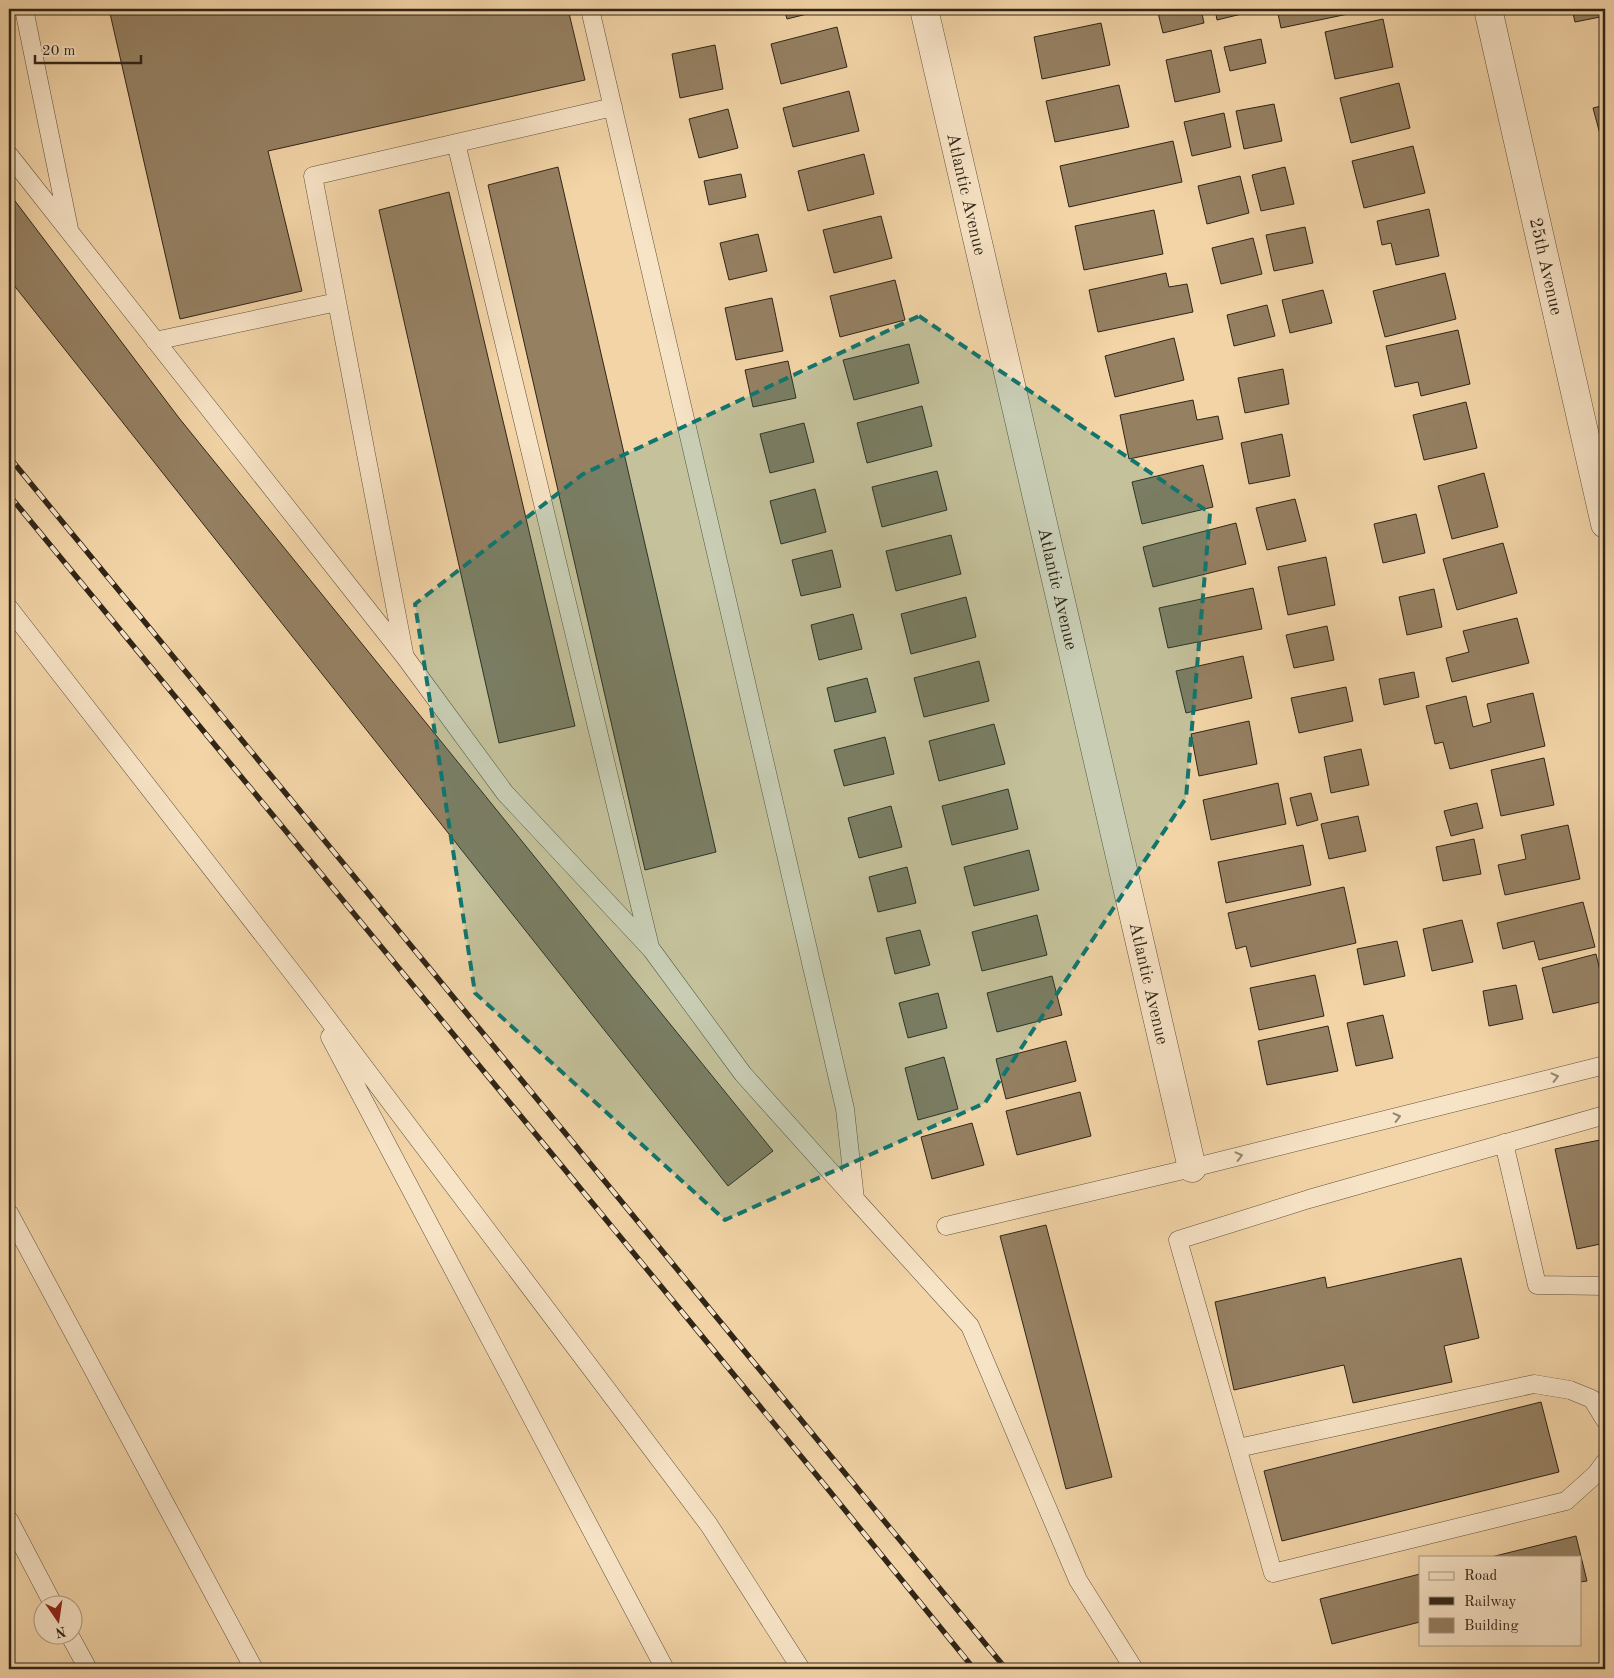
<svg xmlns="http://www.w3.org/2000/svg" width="1614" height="1678" font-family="'Old Standard TT',serif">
  <rect width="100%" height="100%" fill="#f2d4a7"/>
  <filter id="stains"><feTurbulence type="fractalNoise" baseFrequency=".004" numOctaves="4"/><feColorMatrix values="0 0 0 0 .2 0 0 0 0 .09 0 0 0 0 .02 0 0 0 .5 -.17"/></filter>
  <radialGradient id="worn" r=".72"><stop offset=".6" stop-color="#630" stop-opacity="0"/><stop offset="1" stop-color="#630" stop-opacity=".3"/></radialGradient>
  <path fill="#958062" stroke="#302517" d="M109,9H568L585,80L268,151L302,291L180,319Z
    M784,9H827L787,19Z
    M1029,9H1056L1031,14Z
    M1157,9H1201L1204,23L1163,33Z
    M1215,9H1254V11L1217,20Z
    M1277,9H1372L1281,28Z
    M1572,9H1605V16L1575,22Z
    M1383,19L1393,67L1335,79L1325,32Z
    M1101,23L1110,65L1042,79L1034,37Z
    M837,27L847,67L781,84L771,44Z
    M1261,39L1266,63L1230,71L1224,47Z
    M715,45L723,89L680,98L672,54Z
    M1211,50L1220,92L1175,102L1166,60Z
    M1399,83L1410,128L1351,143L1340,98Z
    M1119,85L1129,127L1055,142L1046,101Z
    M849,91L859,131L793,147L783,108Z
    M1274,104L1282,141L1244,149L1236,111Z
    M1605,105V148L1604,149L1593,108Z
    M728,109L738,148L699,158L689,119Z
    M1224,113L1231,147L1192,156L1184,122Z
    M1173,141L1182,182L1069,207L1060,166Z
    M1413,146L1425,193L1364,208L1352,161Z
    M864,154L874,194L808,211L798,171Z
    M558,167L716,852L645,870L488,185Z
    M1285,167L1294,204L1261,211L1252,175Z
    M741,174L746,197L709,205L704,181Z
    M1240,176L1249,213L1207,224L1198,186Z
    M449,192L575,726L499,743L379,210Z
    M9,193L179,418L773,1151L728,1186L9,279Z
    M1429,209L1439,256L1396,265L1391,243L1382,245L1377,221Z
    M1154,210L1163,254L1084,270L1075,226Z
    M881,216L892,258L834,273L823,230Z
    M1305,227L1313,263L1274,271L1266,235Z
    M758,234L767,271L729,280L720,243Z
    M1253,238L1262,274L1221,284L1212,248Z
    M1166,273L1169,287L1187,284L1193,312L1098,332L1089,290Z
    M1445,273L1456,319L1385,337L1373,291Z
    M895,280L905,320L840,337L830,296Z
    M1323,290L1332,323L1290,333L1282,300Z
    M772,298L783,351L736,360L725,308Z
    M1267,305L1275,336L1234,346L1227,315Z
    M1458,330L1470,384L1421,396L1418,382L1395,387L1386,346Z
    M1174,338L1184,380L1115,397L1105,356Z
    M909,344L919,383L854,400L843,360Z
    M788,361L796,398L753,407L745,370Z
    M1283,369L1289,404L1245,413L1238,378Z
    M1193,400L1197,420L1218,416L1223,439L1129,459L1120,415Z
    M1466,402L1477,448L1424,460L1413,415Z
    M922,406L932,446L867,463L857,423Z
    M804,423L814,462L770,473L760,434Z
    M1282,434L1290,476L1249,484L1241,443Z
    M1203,465L1213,507L1142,524L1132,482Z
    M937,471L947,510L882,527L872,487Z
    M1484,473L1498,527L1452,539L1438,486Z
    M815,489L826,532L781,544L770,501Z
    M1295,499L1306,541L1267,550L1256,508Z
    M1416,514L1425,553L1383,563L1374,524Z
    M1236,523L1246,564L1153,587L1143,547Z
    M951,535L961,574L896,591L886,551Z
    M1503,543L1517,593L1457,610L1443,559Z
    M832,550L841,587L801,596L792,560Z
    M1326,557L1335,605L1288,615L1278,567Z
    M1253,588L1262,629L1168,648L1159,608Z
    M1434,589L1442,627L1407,635L1399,597Z
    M966,597L976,637L911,654L901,614Z
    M853,614L862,649L819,660L811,625Z
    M1517,618L1529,663L1452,682L1446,658L1469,652L1463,631Z
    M1327,626L1334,660L1294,668L1286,635Z
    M1243,656L1252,698L1186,713L1176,671Z
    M979,661L989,701L924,717L914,678Z
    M1414,672L1419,697L1384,705L1379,679Z
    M867,678L876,712L835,722L827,688Z
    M1346,687L1353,721L1299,733L1291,698Z
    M1533,693L1545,746L1450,769L1443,742L1435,744L1426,706L1466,696L1473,727L1491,722L1487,704Z
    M1249,721L1257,764L1199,776L1191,734Z
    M994,724L1005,764L939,781L929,741Z
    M885,737L894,774L844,786L834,750Z
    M1361,749L1369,785L1331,793L1324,757Z
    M1544,758L1554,805L1501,816L1491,770Z
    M1278,783L1286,824L1211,840L1203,800Z
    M1008,789L1018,829L952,845L942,806Z
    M1311,793L1318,820L1297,826L1290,798Z
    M1477,803L1483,828L1451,836L1444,811Z
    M891,806L902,847L859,858L848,818Z
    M1358,816L1366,851L1329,859L1321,824Z
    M1568,825L1580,879L1505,895L1498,865L1526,859L1521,835Z
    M1474,839L1481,874L1443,881L1436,847Z
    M1303,845L1311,885L1226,903L1218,862Z
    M1029,850L1039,890L974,906L964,867Z
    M907,867L916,903L878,912L869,877Z
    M1344,887L1356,943L1251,967L1246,946L1236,949L1228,913Z
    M1583,902L1595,947L1539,960L1534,941L1503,949L1497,923Z
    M1037,915L1047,955L982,971L972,932Z
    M1462,920L1473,962L1432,971L1423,929Z
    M920,930L930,965L895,974L886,938Z
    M1397,941L1405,976L1364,985L1357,949Z
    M1596,954L1605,992V1001L1553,1013L1542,968Z
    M1315,975L1324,1016L1259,1030L1250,988Z
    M1052,976L1062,1015L997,1032L987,993Z
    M1516,985L1523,1019L1489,1026L1483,991Z
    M938,993L947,1028L908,1038L899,1003Z
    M1383,1015L1393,1058L1356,1066L1347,1023Z
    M1328,1026L1338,1071L1267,1085L1258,1041Z
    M1066,1041L1076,1081L1006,1099L996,1059Z
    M944,1057L958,1109L918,1120L905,1068Z
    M1080,1092L1091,1136L1017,1155L1006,1111Z
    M972,1123L984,1165L932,1179L921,1137Z
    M1605,1139V1243L1577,1249L1555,1149Z
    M1046,1225L1112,1477L1066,1489L1000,1236Z
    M1461,1258L1479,1338L1444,1346L1452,1382L1353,1403L1344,1365L1234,1390L1215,1302L1325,1277L1327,1288Z
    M1541,1402L1559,1472L1282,1541L1264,1471Z
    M1576,1536L1587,1581L1580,1582V1557H1491Z
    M1420,1574V1622L1332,1644L1320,1599Z"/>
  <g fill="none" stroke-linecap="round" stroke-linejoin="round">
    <g stroke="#60513b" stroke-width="19">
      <path id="service" d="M24,9L69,229
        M456,143L650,947
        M9,155L405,657L505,793L651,949L743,1074L855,1199L845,1109L590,9
        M155,341L337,302
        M9,608L306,990L709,1525L801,1669
        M404,653L313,176L613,107
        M330,1037L665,1669
        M1605,1115L1309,1199L1178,1240L1273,1573L1566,1501L1596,1474L1605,1462
        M1504,1143L1537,1285L1605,1286
        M855,1199L970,1326L1078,1580L1134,1669
        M9,1213L254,1669
        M946,1226L1192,1168L1605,1065
        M1238,1448L1534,1384L1570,1390L1592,1399L1605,1420
        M9,1520L54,1606
        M70,1636L88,1669"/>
    </g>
    <g stroke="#60513b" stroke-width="29">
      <g id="minor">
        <path id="s1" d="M924,9L1192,1168"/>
        <path id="s2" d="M1488,9L1605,524"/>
      </g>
    </g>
    <use href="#service" stroke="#f7e3c6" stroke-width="18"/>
    <use href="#minor" stroke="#f7e3c6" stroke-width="28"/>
    <g stroke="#302517" stroke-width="5.5">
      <path id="rail" d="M9,457L1006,1669
        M9,495L823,1483L974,1669"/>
    </g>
    <use href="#rail" stroke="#f7e3c6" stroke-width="4" stroke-dasharray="11" stroke-linecap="butt"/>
  </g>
  <defs><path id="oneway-chevron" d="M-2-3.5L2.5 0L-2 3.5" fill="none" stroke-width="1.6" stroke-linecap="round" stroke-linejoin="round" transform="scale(1.25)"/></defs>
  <g stroke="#94846e">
    <use href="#oneway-chevron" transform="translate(1555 1077) rotate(-14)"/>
    <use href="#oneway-chevron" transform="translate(1397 1117) rotate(-14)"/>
    <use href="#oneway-chevron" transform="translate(1239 1156) rotate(-14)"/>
  </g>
  <path fill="#0f766e" fill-opacity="0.2" stroke="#0f766e" stroke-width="4" stroke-dasharray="10 6" stroke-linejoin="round" d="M919,316L1210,513L1186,798L985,1103L725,1220L475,993L415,604L583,474Z"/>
  <g text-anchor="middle" stroke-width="4" stroke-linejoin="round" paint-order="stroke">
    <g font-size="18" fill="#302517" stroke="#f7e3c6">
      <text dy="6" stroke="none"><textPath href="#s1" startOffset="190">Atlantic Avenue</textPath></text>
      <text dy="6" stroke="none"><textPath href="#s2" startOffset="264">25th Avenue</textPath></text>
      <text dy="6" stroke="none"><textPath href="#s1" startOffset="595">Atlantic Avenue</textPath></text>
      <text dy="6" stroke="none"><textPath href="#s1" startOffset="1000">Atlantic Avenue</textPath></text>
    </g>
  </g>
  <rect width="1614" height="1678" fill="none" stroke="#f2d4a7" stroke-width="30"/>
  <rect x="10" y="10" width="1594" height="1658" fill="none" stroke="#302517" stroke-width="2.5"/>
  <rect x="15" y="15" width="1584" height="1648" fill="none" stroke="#302517"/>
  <rect x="1419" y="1556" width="162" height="90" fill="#f7e3c6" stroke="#a79780"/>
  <rect x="1429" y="1572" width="25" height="8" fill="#f7e3c6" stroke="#a79780"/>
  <text x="1464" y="1580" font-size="15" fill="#302517">Road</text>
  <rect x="1429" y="1597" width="25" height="8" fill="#302517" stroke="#a79780"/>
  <text x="1464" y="1606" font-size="15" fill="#302517">Railway</text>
  <rect x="1429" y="1618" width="25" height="15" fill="#958062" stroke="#a79780"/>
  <text x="1464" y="1630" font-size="15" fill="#302517">Building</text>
  <g transform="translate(58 1620) rotate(167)"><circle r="24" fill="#f7e3c6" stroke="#a79780"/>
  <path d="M0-4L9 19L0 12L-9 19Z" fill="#8f2418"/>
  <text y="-8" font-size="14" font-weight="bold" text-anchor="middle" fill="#302517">N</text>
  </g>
  <path d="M35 55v8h106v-8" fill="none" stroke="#302517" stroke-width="2.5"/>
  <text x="42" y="55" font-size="15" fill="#302517" stroke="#f7e3c6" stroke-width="4" paint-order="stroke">20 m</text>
  <rect width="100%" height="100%" filter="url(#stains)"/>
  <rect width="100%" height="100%" fill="url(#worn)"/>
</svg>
